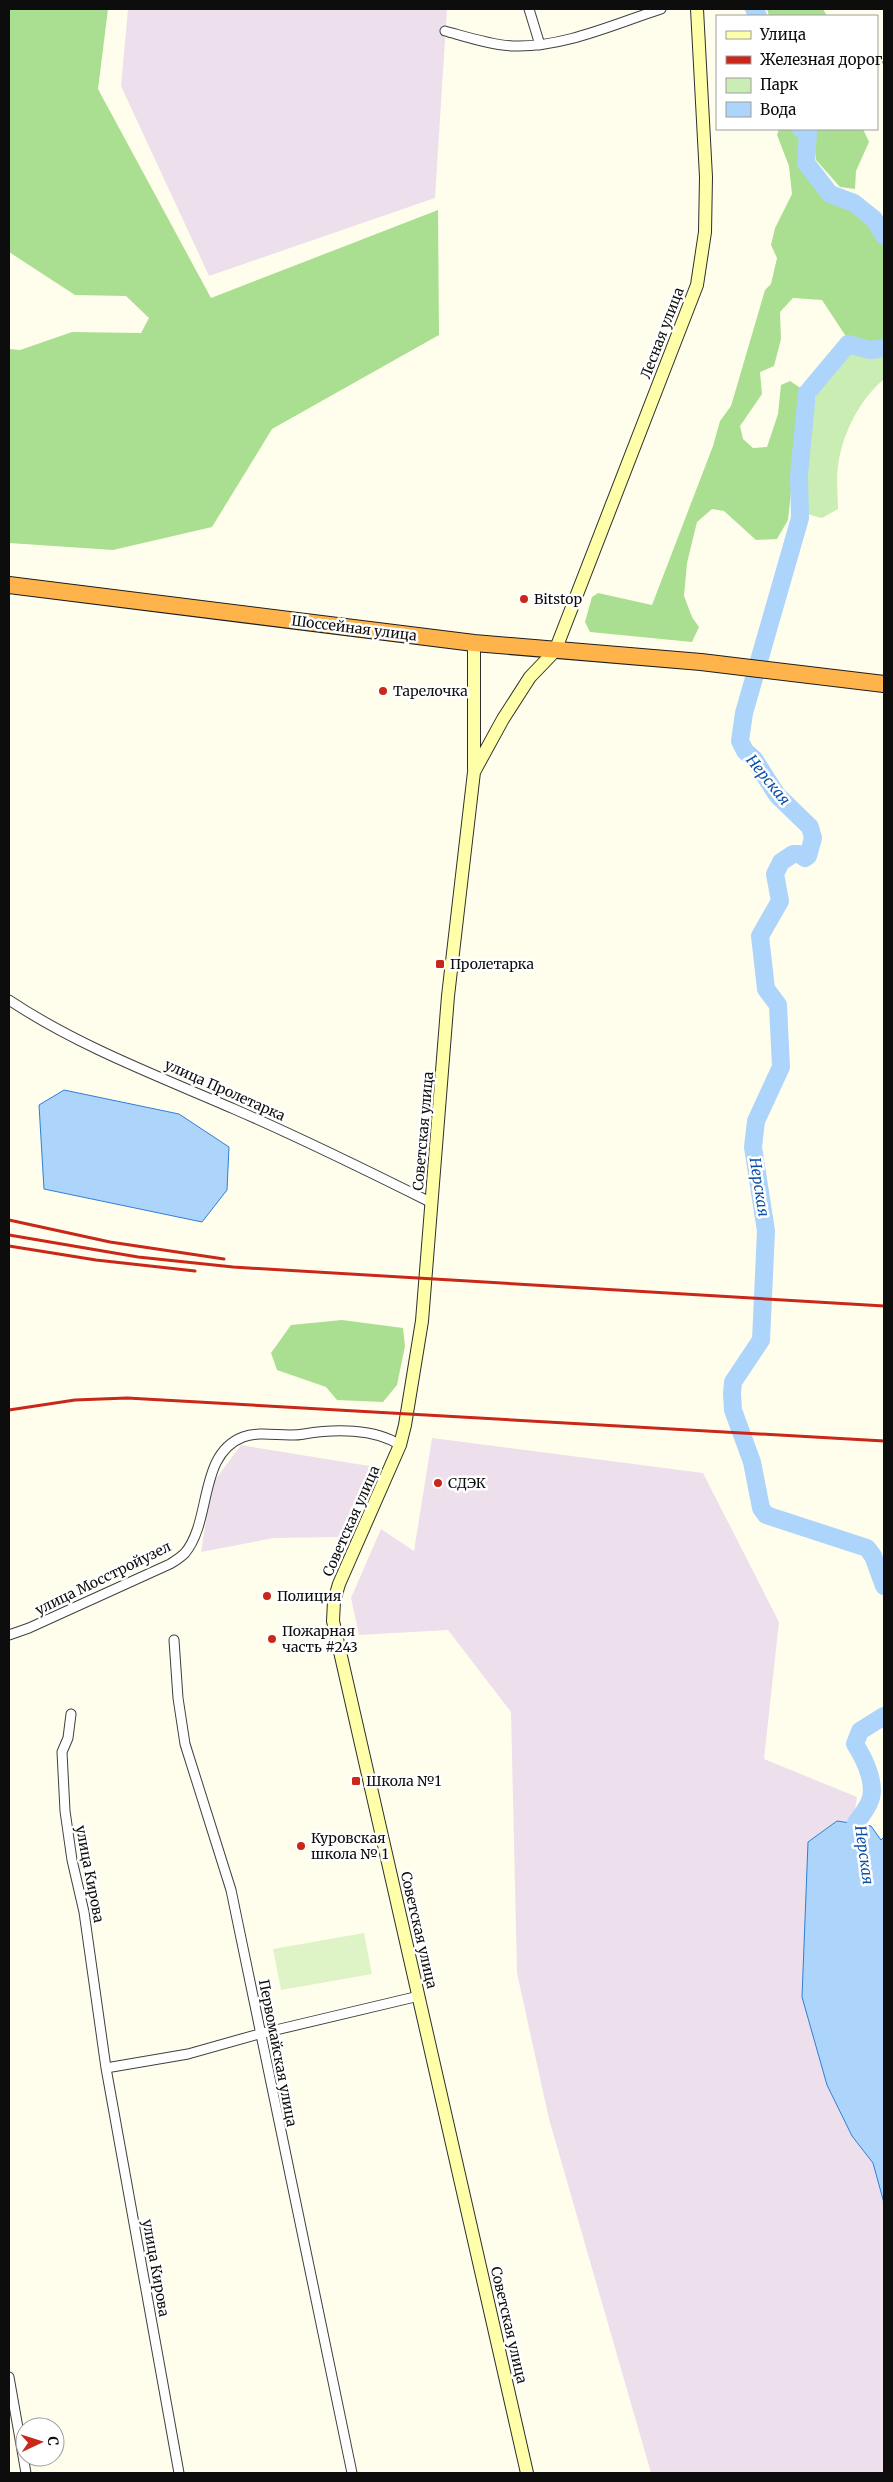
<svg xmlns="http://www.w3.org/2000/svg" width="893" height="2482" font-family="Merriweather,serif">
  <rect width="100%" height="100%" fill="#fffeed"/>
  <path fill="#ede0ec" d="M128,9H447L435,198L209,276L121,86Z
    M432,1438L703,1473L779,1622L764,1759L857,1797L853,1823L837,1821L808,1842L806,1916L852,2136L873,2163L884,2203V2473H651L549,2119L517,1973L511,1712L448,1630L359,1635L351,1598L381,1529L414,1551Z
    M241,1445L369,1466L359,1506L347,1537L274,1538L201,1552L212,1484Z"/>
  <path fill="#caedb3" d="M852,349L867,356L884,353V379C860,399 842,434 838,466C836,480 838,495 838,509L822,518L807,514L804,480L816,395L843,356Z"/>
  <path fill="#aadf91" d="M9,9H108L98,89L211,298L438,210L439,335L272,429L212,527L113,550L9,543V349L20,350L72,332L141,333L149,318L126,296L75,295L9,252Z
    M767,9H823L827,16H769Z
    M779,129H792L802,138L801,164L826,197L852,206L868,222L878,238L884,242V340L870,342L847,338L822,300L793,298L780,312L781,339L774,366L760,372L762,394L740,426L743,439L753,448L767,447L778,414L781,385L790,381L802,389L788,520L777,539L756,540L724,511L712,509L697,522L687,563L684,596L692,617L699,627L692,642L590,632L585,622L592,597L598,593L652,605L713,446L720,421L731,406L765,290L771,284L777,258L771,245L775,228L792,194L789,166L777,135Z
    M812,129H863L869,142L856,171L855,189L840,187L816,160L814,132Z
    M342,1320L403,1328L405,1346L397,1385L383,1402L337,1400L326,1387L277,1370L271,1353L291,1325Z"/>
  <path fill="#def3c6" d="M364,1933L372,1974L281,1990L273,1949Z"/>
  <path fill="#add4fb" stroke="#2e7fd8" d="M64,1090L179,1114L229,1147L227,1190L202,1222L44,1189L39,1105Z
    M837,1821L871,1826L881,1840L884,1837V2203L873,2163L852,2136L827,2085L802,1997L808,1842Z"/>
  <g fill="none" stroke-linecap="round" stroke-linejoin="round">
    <path stroke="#add4fb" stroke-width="18" d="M754,9L758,16
      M801,129L808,133L806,163L830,194L854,203L874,219L884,236
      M884,348L870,350L848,344L807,393L799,475L800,518L744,713L740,741L745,751L754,759L777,795L810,827L813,838L808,856L805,858L799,854H793L781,862L775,874L780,901L760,936L766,989L778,1005L781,1067L756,1121L753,1147L766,1231L761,1340L733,1382L732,1394L733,1410L752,1462L761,1508L766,1515L867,1548L873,1556L884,1586
      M860,1846L856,1823C861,1816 866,1810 869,1803C878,1786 864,1758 855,1744L860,1731L884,1716"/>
    <g stroke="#404040" stroke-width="11">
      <path id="street" d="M529,9L540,45
        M445,31C467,37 491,45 513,46C563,48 614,24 661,9
        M9,1000C78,1046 158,1076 234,1109C301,1138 366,1170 432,1203
        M9,1635L29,1628L170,1564C175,1561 181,1557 185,1553C212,1521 198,1454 243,1437C263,1430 284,1438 304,1434C334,1429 374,1428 400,1445
        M174,1640L178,1698L185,1744L231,1890L352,2473
        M71,1714L68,1738L62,1752L65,1811L72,1860L84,1912L106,2068L179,2473
        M106,2068L188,2054L259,2034L419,1996
        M9,2377L26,2473"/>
    </g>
    <g stroke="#2f2f2f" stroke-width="14">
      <path id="secondary" d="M474,643V769
        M527,2473L333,1621L334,1601L339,1584L400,1445L405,1425L422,1321L448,996L474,772L503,719L530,677L555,651L697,285L705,232L706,177L697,9"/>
    </g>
    <g stroke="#1e1e1e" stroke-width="18">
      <path id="highway" d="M9,585L474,643L701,662L884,684"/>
    </g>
    <use href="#street" stroke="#fff" stroke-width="9"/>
    <use href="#secondary" stroke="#feffa8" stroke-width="12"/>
    <use href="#highway" stroke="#ffb44b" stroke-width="16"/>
    <path stroke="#c8271a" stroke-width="3" d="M9,1220L110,1242L224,1259
      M9,1235L138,1257L233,1267L884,1306
      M9,1246L96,1260L195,1271
      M9,1410L75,1400L127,1398L884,1441"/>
  </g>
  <g fill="#c8271a" stroke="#fff" stroke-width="2">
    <circle cx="524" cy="599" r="5"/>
    <circle cx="383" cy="691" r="5"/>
    <rect x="435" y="959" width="10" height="10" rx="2.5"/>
    <circle cx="438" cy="1483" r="5"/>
    <circle cx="267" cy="1596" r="5"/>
    <circle cx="272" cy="1639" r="5"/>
    <rect x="351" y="1776" width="10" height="10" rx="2.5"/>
    <circle cx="301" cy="1846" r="5"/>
  </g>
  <g text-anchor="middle" stroke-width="5" stroke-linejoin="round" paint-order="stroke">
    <g font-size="14" fill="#0d0d0d" stroke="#fff">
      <text transform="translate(662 333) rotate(-69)" y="5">Лесная улица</text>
      <text transform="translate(354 628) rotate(7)" y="5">Шоссейная улица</text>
      <text transform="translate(225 1090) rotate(24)" y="5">улица Пролетарка</text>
      <text transform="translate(423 1131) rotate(-85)" y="5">Советская улица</text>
      <text transform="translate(351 1521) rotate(-66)" y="5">Советская улица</text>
      <text transform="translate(103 1578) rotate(-26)" y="5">улица Мосстройузел</text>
      <text transform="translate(90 1874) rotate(79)" y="5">улица Кирова</text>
      <text transform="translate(419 1930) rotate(77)" y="5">Советская улица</text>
      <text transform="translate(278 2053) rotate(79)" y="5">Первомайская улица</text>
      <text transform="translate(156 2268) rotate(80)" y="5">улица Кирова</text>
      <text transform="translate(509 2325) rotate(77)" y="5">Советская улица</text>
    </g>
    <g font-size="14" fill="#0d0d0d" stroke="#fff" text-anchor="start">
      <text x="534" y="604">Bitstop</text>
      <text x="393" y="696">Тарелочка</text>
      <text x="450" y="969">Пролетарка</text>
      <text x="448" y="1488">СДЭК</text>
      <text x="277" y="1601">Полиция</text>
      <text x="282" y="1636">Пожарная<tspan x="282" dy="16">часть #243</tspan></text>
      <text x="366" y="1786">Школа №1</text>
      <text x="311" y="1843">Куровская<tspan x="311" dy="16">школа № 1</tspan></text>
    </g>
    <g font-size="15" font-style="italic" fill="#0c51a9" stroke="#fff">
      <text transform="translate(768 780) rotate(51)" y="5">Нерская</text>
      <text transform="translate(759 1187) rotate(81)" y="5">Нерская</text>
      <text transform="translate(864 1855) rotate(82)" y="5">Нерская</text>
    </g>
  </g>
  <rect width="893" height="2482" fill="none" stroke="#0d0d0d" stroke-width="20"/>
  <rect x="716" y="15" width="162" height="115" fill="#ffffff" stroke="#9e9e9e"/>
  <rect x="726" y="31" width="25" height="8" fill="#feffa8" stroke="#9e9e9e"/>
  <text x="760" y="40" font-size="15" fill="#0d0d0d">Улица</text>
  <rect x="726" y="56" width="25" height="8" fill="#c8271a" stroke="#9e9e9e"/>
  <text x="760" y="65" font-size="15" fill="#0d0d0d">Железная дорога</text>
  <rect x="726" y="78" width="25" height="15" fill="#caedb3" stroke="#9e9e9e"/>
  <text x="760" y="90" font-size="15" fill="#0d0d0d">Парк</text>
  <rect x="726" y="102" width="25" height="15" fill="#add4fb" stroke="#9e9e9e"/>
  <text x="760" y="115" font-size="15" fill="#0d0d0d">Вода</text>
  <g transform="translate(40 2442) rotate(86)"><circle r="24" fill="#ffffff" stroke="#9e9e9e"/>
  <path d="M0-4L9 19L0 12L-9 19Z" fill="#c8271a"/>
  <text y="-8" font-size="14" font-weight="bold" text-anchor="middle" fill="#0d0d0d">С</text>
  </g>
</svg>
